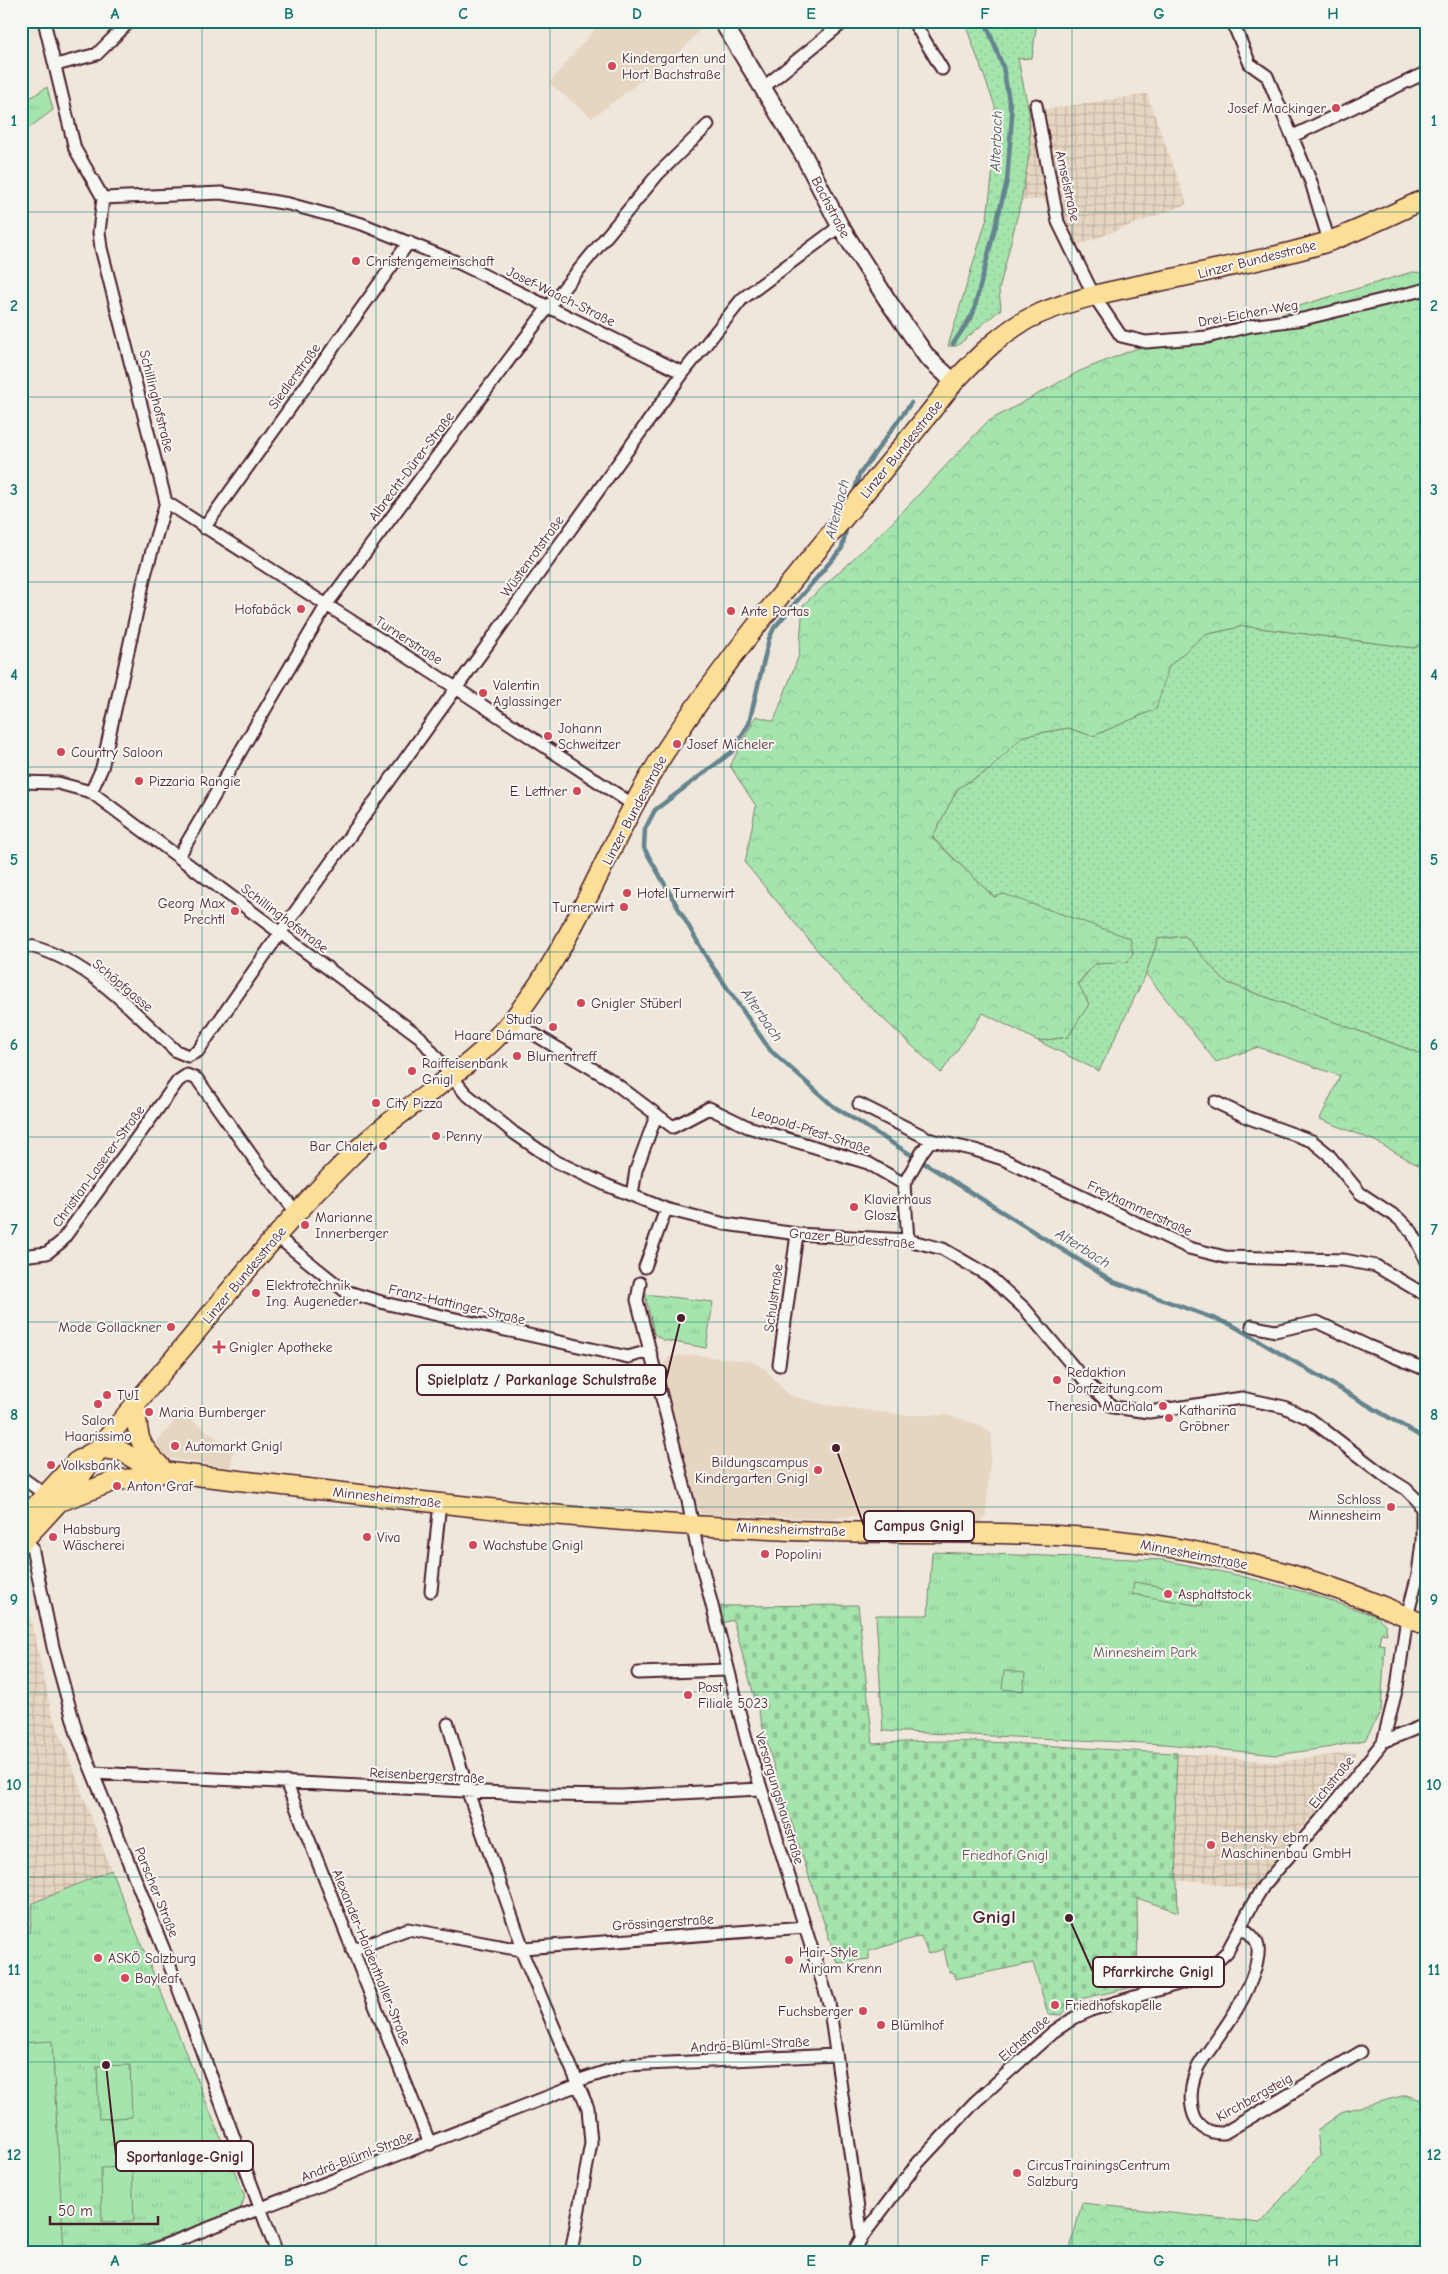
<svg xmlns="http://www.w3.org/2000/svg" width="1448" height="2274" font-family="'Comic Neue',sans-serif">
  <defs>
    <pattern id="industrial-grid" width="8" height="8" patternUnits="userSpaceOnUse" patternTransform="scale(1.25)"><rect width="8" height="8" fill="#e6d5c1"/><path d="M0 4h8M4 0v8" fill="none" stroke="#c7b6a6"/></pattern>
    <pattern id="grass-dots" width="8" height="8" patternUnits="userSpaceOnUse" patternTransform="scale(1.25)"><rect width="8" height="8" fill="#a5e5ad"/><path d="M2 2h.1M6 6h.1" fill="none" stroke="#90c495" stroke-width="1.8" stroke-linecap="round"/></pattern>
    <pattern id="forest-crowns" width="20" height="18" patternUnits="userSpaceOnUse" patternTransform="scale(1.25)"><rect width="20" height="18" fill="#a5e5ad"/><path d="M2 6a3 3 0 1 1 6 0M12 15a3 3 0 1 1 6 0" fill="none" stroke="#90c495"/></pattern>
    <pattern id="cemetery-stones" width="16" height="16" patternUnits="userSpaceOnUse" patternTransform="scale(1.25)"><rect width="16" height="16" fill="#a5e5ad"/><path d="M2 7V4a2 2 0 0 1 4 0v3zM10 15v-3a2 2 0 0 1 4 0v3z" fill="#90c495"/></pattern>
    <pattern id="park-tufts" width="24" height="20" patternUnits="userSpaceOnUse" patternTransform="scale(1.25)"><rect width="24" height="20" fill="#a5e5ad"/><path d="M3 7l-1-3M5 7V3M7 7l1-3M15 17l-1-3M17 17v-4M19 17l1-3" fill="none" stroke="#90c495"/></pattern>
  </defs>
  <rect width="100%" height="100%" fill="#efe7dc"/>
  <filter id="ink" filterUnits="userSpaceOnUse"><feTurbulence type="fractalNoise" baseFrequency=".02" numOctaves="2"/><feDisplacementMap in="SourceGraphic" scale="10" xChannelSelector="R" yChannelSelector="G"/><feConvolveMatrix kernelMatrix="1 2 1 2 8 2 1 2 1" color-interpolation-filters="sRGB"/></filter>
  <g filter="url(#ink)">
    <path fill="#e6d5c1" d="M602,21H702L705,24L682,50L592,118L549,83Z
      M692,1355L750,1361L765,1369L789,1395L825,1405L904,1415H947L980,1425L992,1434L986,1515L979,1525L850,1516L831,1519L700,1514L658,1372L669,1357Z
      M182,1413L235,1451L232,1456L231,1468L168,1458L152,1447Z"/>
    <path fill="url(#industrial-grid)" d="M1147,94L1187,204L1065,250L1045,199L1021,201L1030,150L1029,112Z
      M21,1576L51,1710L111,1870L33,1903L30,1932L21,1933Z
      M1357,1752L1337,1788L1298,1832L1252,1891L1200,1881H1175L1177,1753L1276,1762Z"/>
    <path fill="url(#grass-dots)" stroke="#78826c" d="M964,21H1037L1032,58L1018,59L1029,112L1030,150L1021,201L999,290L1001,309L957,346H948L987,218L995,153V106Z
      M1244,626L1414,648L1427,639V1056L1225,982L1185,936L1158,939L1146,974L1099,1071L1038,1041L1068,1037L1078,984L1095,964L1128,962L994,897L932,837L958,788L989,770L1023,736L1068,728L1093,736L1155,709L1168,666L1204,635Z"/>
    <path fill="url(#forest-crowns)" stroke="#78826c" d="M1412,272L1427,273V639L1414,648L1244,626L1204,635L1169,666L1156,709L1093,736L1068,728L1023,736L989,770L958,788L932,838L994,897L1004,894L1130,938L1133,954L1128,962L1095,964L1078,983L1089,1004L1068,1037L1038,1041L983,1013L941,1073L843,981L745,863L756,806L730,766L756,716L774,721L799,655L803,605L890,525L987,422L1080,371L1165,337L1265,323L1299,306Z
      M1185,936L1225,982L1427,1056V1170L1375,1141L1320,1119L1340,1076L1258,1047L1216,1062L1146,974L1158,939Z
      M1406,2095L1427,2102V2253H1069L1082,2203L1260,2223L1320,2155L1317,2130L1344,2111Z"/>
    <path fill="url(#cemetery-stones)" stroke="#78826c" d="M858,1605L873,1744C974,1735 1076,1750 1177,1753L1175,1820L1178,1912L1137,1898L1138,1986L1071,2001L1066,2004L1069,2008L1061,2015L1048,2014L1033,1963L955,1979L953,1972H949L944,1949L928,1954L921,1936L869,1951V1959L837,1963L775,1771L733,1620L722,1623L721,1606Z"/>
    <path fill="url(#park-tufts)" stroke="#78826c" d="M47,87L53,110L30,127H21V104Z
      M645,1294L713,1302L706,1348L663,1340L654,1334Z
      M932,1552L1163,1560L1232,1574L1305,1592L1376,1616L1385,1624L1387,1634L1381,1633L1379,1644L1385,1645L1381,1711L1365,1740L1332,1747L1277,1755L1165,1744L883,1731L876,1615H928Z
      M111,1870L245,2197L240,2209L122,2253H21V1933L30,1932L33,1903Z"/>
    <path fill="#a5e5ad" stroke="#78826c" d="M1134,1582L1203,1594L1201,1606L1132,1594Z
      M1004,1671L1025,1673L1023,1691L1002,1689Z
      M52,2041L64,2253H21V2043Z
      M130,2065L132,2117L99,2119L97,2066Z
      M132,2167L134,2221L102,2222L101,2168Z"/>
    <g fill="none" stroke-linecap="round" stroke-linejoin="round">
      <path stroke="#65848e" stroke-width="4.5" d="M953,344L973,314L1007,181L1012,117L1003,67L985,21
        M854,493L859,475L911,403
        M847,525L842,548L774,628L769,639L749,723L733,751L655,810L645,829L644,848L708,960L770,1050L833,1106L1114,1282L1232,1325L1427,1440"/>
      <g stroke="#4a1f2b" stroke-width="15">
        <path id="street" d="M44,21L75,149L103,198L99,232L101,248L166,502L145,575L102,768L91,792
          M913,21L942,69
          M1232,21L1250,64L1267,76L1311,182L1329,241
          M1426,21L1427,24
          M56,65L97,54L130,21
          M764,87L845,21
          M1036,105L1058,222L1094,296L1121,336L1146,342L1207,337L1250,326L1303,319L1427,289
          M1293,136L1427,72
          M103,198L221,193L289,204L362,224L459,263L683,373
          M166,502L456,688L635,806
          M204,528L409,242
          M21,782L58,783L91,792L420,1037L465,1093L514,1133L555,1161L606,1185L666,1209L725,1224L797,1234L908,1240L943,1249L989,1276L1025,1309L1086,1382L1113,1407L1149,1412L1242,1398L1284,1407L1310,1419L1382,1474L1406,1489L1418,1501L1422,1510V1542L1418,1574L1407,1617L1397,1687L1383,1742L1330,1809L1264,1885L1253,1903L1227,1952L1208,1970L1188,1981L1094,2009L1074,2018L1053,2032L975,2102L916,2165L862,2237L853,2253
          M179,856L327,604L549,306L658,174L708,125
          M21,944C85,956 130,1009 176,1051L188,1056L198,1051L280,933L683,373L742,299L840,226
          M512,1021L608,1078L673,1127L709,1108L748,1127L868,1163L904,1184
          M1215,1102L1249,1118L1312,1141L1328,1154L1360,1193L1398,1218L1412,1232L1427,1262
          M859,1104L931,1140L975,1150L1003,1159L1189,1248L1225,1257L1344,1260L1376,1266L1427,1296
          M632,1195L636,1170L656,1116
          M276,1236L345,1291L388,1304L628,1357L649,1351
          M908,1240L904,1184L922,1152L931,1140
          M21,1256L47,1253L61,1242L178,1081L187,1075L197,1079L262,1170L297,1213
          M645,1267L666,1209
          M640,1283L637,1300L688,1501L696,1543L749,1750L829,2003L862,2237
          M1252,1326L1275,1331L1317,1322L1368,1346L1427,1370
          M779,1365L797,1234
          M21,1477L46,1495
          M24,1541L32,1547L53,1647L77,1734L164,1950L277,2253
          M431,1591L440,1502
          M638,1673L727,1670
          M448,1724L468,1792L523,1948L805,1927
          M1383,1742L1427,1724
          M93,1773L546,1795L621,1796L760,1789
          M286,1782L430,2144
          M1241,1927C1247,1931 1254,1936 1257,1943C1260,1951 1257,1961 1255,1969C1246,1997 1232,2018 1215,2042C1210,2050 1202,2059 1198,2067C1186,2093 1187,2135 1224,2133L1361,2052
          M352,1950L408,1929L521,1950L577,2081L626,2065L836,2055
          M145,2253L578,2085L588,2108L591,2143L571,2253"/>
      </g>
      <g stroke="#4a1f2b" stroke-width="20">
        <path id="secondary" d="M722,21L803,154L840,226L888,301L927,357L954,382"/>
      </g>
      <g stroke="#4a1f2b" stroke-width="22">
        <path id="primary" d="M136,1405C137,1437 138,1445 161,1467
          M99,1448L121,1451L144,1465L166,1472C350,1493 536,1517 721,1527C751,1528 781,1531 811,1531C909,1534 1008,1530 1106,1539C1213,1549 1329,1579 1427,1626
          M64,1500L117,1480L141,1478L166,1472
          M21,1522L76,1462L98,1449
          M21,1543C49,1512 78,1485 99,1448C129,1411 161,1374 192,1337C243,1274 294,1212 352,1155C402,1105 470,1073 515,1017C580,935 611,833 668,747C754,618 859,504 954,382C978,357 1003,330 1036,315C1089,292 1151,284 1208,271C1249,262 1291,254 1330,241C1363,229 1395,213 1427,198"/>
      </g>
      <use href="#street" stroke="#f6f6f2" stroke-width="11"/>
      <use href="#secondary" stroke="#f6f6f2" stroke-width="16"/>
      <use href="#primary" stroke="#fcde96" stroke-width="19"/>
    </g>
  </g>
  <path fill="none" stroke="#0f766e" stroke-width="1" stroke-opacity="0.55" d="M202,21V2253M376,21V2253M550,21V2253M724,21V2253M898,21V2253M1072,21V2253M1246,21V2253M21,212H1427M21,397H1427M21,582H1427M21,767H1427M21,952H1427M21,1137H1427M21,1322H1427M21,1507H1427M21,1692H1427M21,1877H1427M21,2062H1427"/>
  <g fill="#d1495b" stroke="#f6f6f2" stroke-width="2">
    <circle cx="612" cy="66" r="5"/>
    <circle cx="1336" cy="108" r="5"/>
    <circle cx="356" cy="261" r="5"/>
    <circle cx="301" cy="609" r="5"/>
    <circle cx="731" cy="611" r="5"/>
    <circle cx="483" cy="693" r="5"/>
    <circle cx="548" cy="736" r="5"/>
    <circle cx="677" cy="744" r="5"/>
    <circle cx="61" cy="752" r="5"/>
    <circle cx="139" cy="781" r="5"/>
    <circle cx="577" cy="791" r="5"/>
    <circle cx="627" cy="893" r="5"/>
    <circle cx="624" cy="907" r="5"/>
    <circle cx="235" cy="911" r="5"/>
    <circle cx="581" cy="1003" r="5"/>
    <circle cx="553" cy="1027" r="5"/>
    <circle cx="517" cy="1056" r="5"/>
    <circle cx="412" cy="1071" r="5"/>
    <circle cx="376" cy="1103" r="5"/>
    <circle cx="436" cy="1136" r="5"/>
    <circle cx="383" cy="1146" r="5"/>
    <circle cx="854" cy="1207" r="5"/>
    <circle cx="305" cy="1225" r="5"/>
    <circle cx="256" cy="1293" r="5"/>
    <circle cx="171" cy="1327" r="5"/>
    <path d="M216.5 1339.5h5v5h5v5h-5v5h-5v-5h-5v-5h5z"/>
    <circle cx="1057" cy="1380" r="5"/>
    <circle cx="107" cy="1395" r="5"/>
    <circle cx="98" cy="1404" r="5"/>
    <circle cx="1163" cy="1406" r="5"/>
    <circle cx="149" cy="1412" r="5"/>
    <circle cx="1169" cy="1418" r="5"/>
    <circle cx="175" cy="1446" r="5"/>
    <circle cx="51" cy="1465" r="5"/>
    <circle cx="818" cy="1470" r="5"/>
    <circle cx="117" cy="1486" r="5"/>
    <circle cx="1391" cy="1507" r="5"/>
    <circle cx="53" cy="1537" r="5"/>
    <circle cx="367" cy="1537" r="5"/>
    <circle cx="473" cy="1545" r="5"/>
    <circle cx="765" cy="1554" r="5"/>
    <circle cx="1168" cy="1594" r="5"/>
    <circle cx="688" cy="1695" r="5"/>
    <circle cx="1211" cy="1845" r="5"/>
    <circle cx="98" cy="1958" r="5"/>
    <circle cx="789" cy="1960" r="5"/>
    <circle cx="125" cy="1978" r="5"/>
    <circle cx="1055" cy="2005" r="5"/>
    <circle cx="863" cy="2011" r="5"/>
    <circle cx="881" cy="2025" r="5"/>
    <circle cx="1017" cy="2173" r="5"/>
  </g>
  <g text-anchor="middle" stroke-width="4" stroke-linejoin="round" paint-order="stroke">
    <g font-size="14" fill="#4a1f2b" stroke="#f6f6f2" text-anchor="start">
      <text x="622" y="63">Kindergarten und<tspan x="622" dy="16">Hort Bachstraße</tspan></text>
      <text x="1326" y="113" text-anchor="end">Josef Mackinger</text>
      <text x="366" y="266">Christengemeinschaft</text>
      <text x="291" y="614" text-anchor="end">Hofabäck</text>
      <text x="741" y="616">Ante Portas</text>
      <text x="493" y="690">Valentin<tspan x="493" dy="16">Aglassinger</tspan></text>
      <text x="558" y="733">Johann<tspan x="558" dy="16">Schweitzer</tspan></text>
      <text x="687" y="749">Josef Micheler</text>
      <text x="71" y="757">Country Saloon</text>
      <text x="149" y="786">Pizzaria Rangie</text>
      <text x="567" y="796" text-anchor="end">E. Lettner</text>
      <text x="637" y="898">Hotel Turnerwirt</text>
      <text x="225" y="908" text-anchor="end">Georg Max<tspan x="225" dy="16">Prechtl</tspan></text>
      <text x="614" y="912" text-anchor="end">Turnerwirt</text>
      <text x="591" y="1008">Gnigler Stüberl</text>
      <text x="543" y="1024" text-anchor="end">Studio<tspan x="543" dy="16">Haare Dámare</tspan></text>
      <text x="527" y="1061">Blumentreff</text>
      <text x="422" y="1068">Raiffeisenbank<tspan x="422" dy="16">Gnigl</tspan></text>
      <text x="386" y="1108">City Pizza</text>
      <text x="446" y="1141">Penny</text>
      <text x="373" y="1151" text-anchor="end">Bar Chalet</text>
      <text x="864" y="1204">Klavierhaus<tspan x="864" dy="16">Glosz</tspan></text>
      <text x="315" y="1222">Marianne<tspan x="315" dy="16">Innerberger</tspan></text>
      <text x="266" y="1290">Elektrotechnik<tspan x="266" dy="16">Ing. Augeneder</tspan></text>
      <text x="161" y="1332" text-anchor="end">Mode Gollackner</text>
      <text x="229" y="1352">Gnigler Apotheke</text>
      <text x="1067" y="1377">Redaktion<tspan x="1067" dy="16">Dorfzeitung.com</tspan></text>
      <text x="117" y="1400">TUI</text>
      <text x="1153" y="1411" text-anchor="end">Theresia Machala</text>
      <text x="1179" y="1415">Katharina<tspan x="1179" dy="16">Gröbner</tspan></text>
      <text x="159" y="1417">Maria Bumberger</text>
      <text x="98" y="1425" text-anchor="middle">Salon<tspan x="98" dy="16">Haarissimo</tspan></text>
      <text x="185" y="1451">Automarkt Gnigl</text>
      <text x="808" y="1467" text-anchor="end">Bildungscampus<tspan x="808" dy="16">Kindergarten Gnigl</tspan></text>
      <text x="61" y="1470">Volksbank</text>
      <text x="127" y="1491">Anton Graf</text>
      <text x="1381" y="1504" text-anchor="end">Schloss<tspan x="1381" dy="16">Minnesheim</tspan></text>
      <text x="63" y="1534">Habsburg<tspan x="63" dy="16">Wäscherei</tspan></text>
      <text x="377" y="1542">Viva</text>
      <text x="483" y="1550">Wachstube Gnigl</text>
      <text x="775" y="1559">Popolini</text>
      <text x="1178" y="1599">Asphaltstock</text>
      <text x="698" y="1692">Post<tspan x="698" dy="16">Filiale 5023</tspan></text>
      <text x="1221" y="1842">Behensky ebm<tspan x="1221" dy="16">Maschinenbau GmbH</tspan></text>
      <text x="799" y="1957">Hair-Style<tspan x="799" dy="16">Mirjam Krenn</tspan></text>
      <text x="108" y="1963">ASKÖ Salzburg</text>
      <text x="135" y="1983">Bayleaf</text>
      <text x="1065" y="2010">Friedhofskapelle</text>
      <text x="853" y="2016" text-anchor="end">Fuchsberger</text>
      <text x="891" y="2030">Blümlhof</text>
      <text x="1027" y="2170">CircusTrainingsCentrum<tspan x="1027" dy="16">Salzburg</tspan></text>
    </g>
    <g font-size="14" fill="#4a1f2b" stroke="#f6f6f2">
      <text transform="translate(1068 186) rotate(78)" y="5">Amselstraße</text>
      <text transform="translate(831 207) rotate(62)" y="5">Bachstraße</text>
      <text transform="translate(1257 259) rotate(-14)" y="5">Linzer Bundesstraße</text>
      <text transform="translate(561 296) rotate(26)" y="5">Josef-Waach-Straße</text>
      <text transform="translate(1248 313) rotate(-10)" y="5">Drei-Eichen-Weg</text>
      <text transform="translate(294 376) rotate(-54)" y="5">Siedlerstraße</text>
      <text transform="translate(157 401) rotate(76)" y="5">Schillinghofstraße</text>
      <text transform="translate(901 449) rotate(-51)" y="5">Linzer Bundesstraße</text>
      <text transform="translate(411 466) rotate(-53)" y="5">Albrecht-Dürer-Straße</text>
      <text transform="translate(532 556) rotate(-54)" y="5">Wüstenrotstraße</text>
      <text transform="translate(409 640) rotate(33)" y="5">Turnerstraße</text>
      <text transform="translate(634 810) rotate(-62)" y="5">Linzer Bundesstraße</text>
      <text transform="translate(285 918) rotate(37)" y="5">Schillinghofstraße</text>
      <text transform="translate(123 985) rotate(40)" y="5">Schöpfgasse</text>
      <text transform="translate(811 1130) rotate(18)" y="5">Leopold-Pfest-Straße</text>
      <text transform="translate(98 1166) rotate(-54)" y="5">Christian-Laserer-Straße</text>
      <text transform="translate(1140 1208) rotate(25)" y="5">Freyhammerstraße</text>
      <text transform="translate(852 1238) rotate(5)" y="5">Grazer Bundesstraße</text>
      <text transform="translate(244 1275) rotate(-50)" y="5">Linzer Bundesstraße</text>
      <text transform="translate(773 1298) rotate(-82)" y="5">Schulstraße</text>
      <text transform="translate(457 1304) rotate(13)" y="5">Franz-Hattinger-Straße</text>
      <text transform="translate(387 1497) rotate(6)" y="5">Minnesheimstraße</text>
      <text transform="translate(791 1529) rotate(2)" y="5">Minnesheimstraße</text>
      <text transform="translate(1194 1554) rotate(11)" y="5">Minnesheimstraße</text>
      <text transform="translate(427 1775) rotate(3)" y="5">Reisenbergerstraße</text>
      <text transform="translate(1331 1782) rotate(-51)" y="5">Eichstraße</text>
      <text transform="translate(780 1798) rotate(73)" y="5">Versorgungshausstraße</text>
      <text transform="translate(157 1892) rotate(68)" y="5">Parscher Straße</text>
      <text transform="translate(663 1922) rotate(-4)" y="5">Grössingerstraße</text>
      <text transform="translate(372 1957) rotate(68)" y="5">Alexander-Haidenthaller-Straße</text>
      <text transform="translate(1024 2038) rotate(-41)" y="5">Eichstraße</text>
      <text transform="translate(750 2044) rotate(-3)" y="5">Andrä-Blüml-Straße</text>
      <text transform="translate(1254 2097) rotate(-29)" y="5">Kirchbergsteig</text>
      <text transform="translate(357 2156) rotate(-21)" y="5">Andrä-Blüml-Straße</text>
    </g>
    <g font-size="14" fill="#61504c" stroke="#f6f6f2">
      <text x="1145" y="1657">Minnesheim Park</text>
      <text x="1005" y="1860">Friedhof Gnigl</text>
    </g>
    <g font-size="15" font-style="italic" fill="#58515d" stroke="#f6f6f2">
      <text transform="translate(996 141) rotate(-88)" y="5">Alterbach</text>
      <text transform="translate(837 509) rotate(-76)" y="5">Alterbach</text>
      <text transform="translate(762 1015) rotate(55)" y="5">Alterbach</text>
      <text transform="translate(1083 1248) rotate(32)" y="5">Alterbach</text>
    </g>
    <g font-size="19" font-weight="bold" fill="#4a1f2b" stroke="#f6f6f2">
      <text x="994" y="1923">Gnigl</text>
    </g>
  </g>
  <path fill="none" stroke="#4a1f2b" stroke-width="2" d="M681 1318L666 1380M836 1448L864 1526M1069 1918L1093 1972M106 2065L116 2156"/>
  <g fill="#4a1f2b" stroke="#f6f6f2" stroke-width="2">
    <circle cx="681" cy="1318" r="5"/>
    <circle cx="836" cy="1448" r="5"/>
    <circle cx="1069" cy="1918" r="5"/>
    <circle cx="106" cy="2065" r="5"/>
  </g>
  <g fill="#f6f6f2" stroke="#4a1f2b" stroke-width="2">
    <rect x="417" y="1365" width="249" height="30" rx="5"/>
    <rect x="864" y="1511" width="110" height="30" rx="5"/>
    <rect x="1093" y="1957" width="131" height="30" rx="5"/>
    <rect x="116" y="2141" width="137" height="30" rx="5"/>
  </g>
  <g font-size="15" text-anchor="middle" font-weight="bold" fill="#4a1f2b">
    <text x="542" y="1385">Spielplatz / Parkanlage Schulstraße</text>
    <text x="919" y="1531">Campus Gnigl</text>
    <text x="1158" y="1977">Pfarrkirche Gnigl</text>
    <text x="185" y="2162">Sportanlage-Gnigl</text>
  </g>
  <rect width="1448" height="2274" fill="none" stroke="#f6f6f2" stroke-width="55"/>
  <path d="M50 2216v8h108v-8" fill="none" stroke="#4a1f2b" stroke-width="2.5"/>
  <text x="58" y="2216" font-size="15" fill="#4a1f2b" stroke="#f6f6f2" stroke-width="4" paint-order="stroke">50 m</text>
  <rect x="28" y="28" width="1392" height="2218" fill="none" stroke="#0f766e" stroke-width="2"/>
  <g font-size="16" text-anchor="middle" font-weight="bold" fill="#0f766e">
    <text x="115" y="19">A</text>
    <text x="289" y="19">B</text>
    <text x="463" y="19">C</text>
    <text x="637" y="19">D</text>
    <text x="811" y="19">E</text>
    <text x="985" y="19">F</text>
    <text x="1159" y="19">G</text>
    <text x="1333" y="19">H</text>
    <text x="14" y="126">1</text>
    <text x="1434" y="126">1</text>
    <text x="14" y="311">2</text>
    <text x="1434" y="311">2</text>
    <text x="14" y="495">3</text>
    <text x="1434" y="495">3</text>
    <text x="14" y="680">4</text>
    <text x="1434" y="680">4</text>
    <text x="14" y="865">5</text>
    <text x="1434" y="865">5</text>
    <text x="14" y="1050">6</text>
    <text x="1434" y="1050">6</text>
    <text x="14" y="1235">7</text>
    <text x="1434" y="1235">7</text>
    <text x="14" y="1420">8</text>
    <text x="1434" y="1420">8</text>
    <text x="14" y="1605">9</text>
    <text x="1434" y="1605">9</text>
    <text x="14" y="1790">10</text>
    <text x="1434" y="1790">10</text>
    <text x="14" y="1975">11</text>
    <text x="1434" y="1975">11</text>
    <text x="14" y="2160">12</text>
    <text x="1434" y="2160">12</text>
    <text x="115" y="2266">A</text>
    <text x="289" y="2266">B</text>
    <text x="463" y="2266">C</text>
    <text x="637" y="2266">D</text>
    <text x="811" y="2266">E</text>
    <text x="985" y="2266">F</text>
    <text x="1159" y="2266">G</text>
    <text x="1333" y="2266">H</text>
  </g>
</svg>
